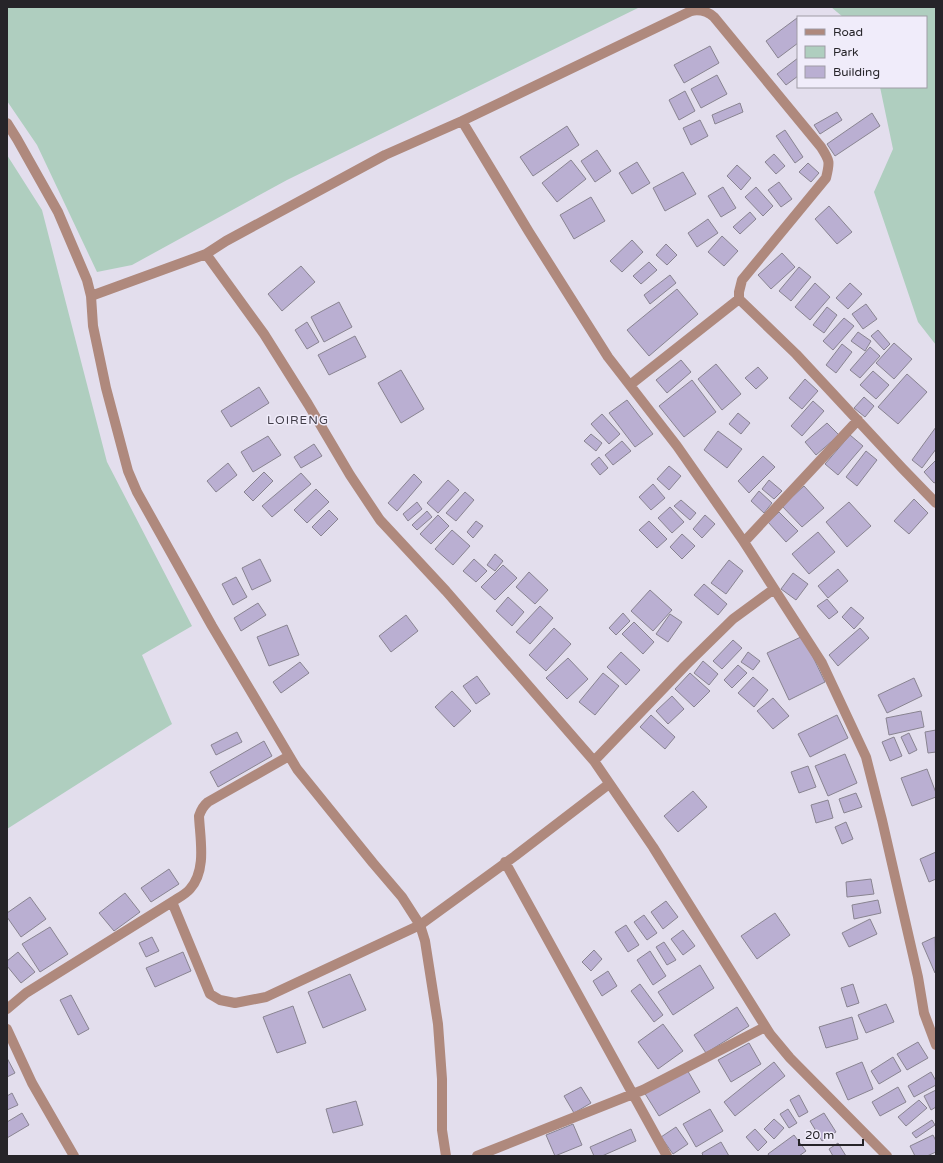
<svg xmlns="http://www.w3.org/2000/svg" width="943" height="1163" font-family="'Varela Round',sans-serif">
  <rect width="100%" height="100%" fill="#e3deed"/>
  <path fill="#afcebf" d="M7,7H640L287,180L132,265L97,272L37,145L7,101Z
    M831,7H936V345L918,322L874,192L893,149L880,87H926V17H843Z
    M7,155L42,210L107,462L192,626L142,655L172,724L7,829Z"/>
  <path fill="#baafd2" stroke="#898491" d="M797,18L798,43L778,58L766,41Z
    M710,46L719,63L684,83L674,65Z
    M798,58V76L786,85L777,74Z
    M717,75L727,94L701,108L691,89Z
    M685,91L695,111L679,120L669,100Z
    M740,103L743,112L715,124L712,115Z
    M837,112L842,120L820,134L814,125Z
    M872,113L880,126L835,156L827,144Z
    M700,120L708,136L691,145L683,128Z
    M567,126L579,145L533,176L520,157Z
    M785,130L803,157L795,163L776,136Z
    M597,150L611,171L595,182L581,161Z
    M774,154L785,166L776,174L765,162Z
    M571,160L586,179L557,202L542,183Z
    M637,162L650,183L632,194L619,173Z
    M808,163L819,173L811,182L799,172Z
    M737,165L751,178L741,190L727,176Z
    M683,172L696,194L665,211L653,188Z
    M779,182L792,199L781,207L768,190Z
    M723,187L736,208L721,217L708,196Z
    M756,187L773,206L763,216L745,197Z
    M591,197L605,221L574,239L560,215Z
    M829,206L852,232L837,244L815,219Z
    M750,212L756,219L740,234L733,227Z
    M708,219L718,233L697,247L688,233Z
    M722,236L738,251L724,266L708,252Z
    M632,240L643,252L622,272L610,261Z
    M666,244L677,255L667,265L656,255Z
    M782,253L795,267L771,289L758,275Z
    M649,262L657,270L641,284L633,276Z
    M301,266L315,282L282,311L268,294Z
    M799,267L811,277L791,301L779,291Z
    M670,275L676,283L650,304L644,295Z
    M815,283L830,297L810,320L795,307Z
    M850,283L862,294L848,309L836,298Z
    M677,289L698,314L649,356L627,330Z
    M339,302L352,327L324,342L311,317Z
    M866,304L877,319L863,329L852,314Z
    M827,307L837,315L824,333L813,325Z
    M844,318L854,326L833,350L823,341Z
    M307,322L319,342L307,349L295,330Z
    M878,330L890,344L884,350L871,336Z
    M858,332L871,341L865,351L851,341Z
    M355,336L366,357L329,375L318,355Z
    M894,343L912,359L894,379L876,363Z
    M842,344L852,352L836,373L826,365Z
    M870,347L880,356L860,378L850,370Z
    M681,360L691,372L667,393L656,380Z
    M716,364L741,394L722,410L698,379Z
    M758,367L768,378L756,389L745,378Z
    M401,370L424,409L401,423L378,383Z
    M873,371L889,385L876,399L860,385Z
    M907,374L927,392L898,424L878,407Z
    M805,379L818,391L802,409L789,398Z
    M692,380L716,412L684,437L659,406Z
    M259,387L269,403L231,427L221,411Z
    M864,397L874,406L865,417L854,408Z
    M627,400L653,434L635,447L609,413Z
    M813,401L824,411L802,436L791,426Z
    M738,413L750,423L741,434L729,424Z
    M602,414L620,434L609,444L591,424Z
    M827,423L839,435L816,455L805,442Z
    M936,427V449L922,468L912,460Z
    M718,431L742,449L727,468L704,450Z
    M591,434L602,443L596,451L584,441Z
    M850,435L863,446L838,475L825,464Z
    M268,436L281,455L253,472L241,452Z
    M622,441L631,451L613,465L605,455Z
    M314,444L322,456L301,468L294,457Z
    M866,451L877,460L857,486L846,477Z
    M763,456L775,467L749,493L738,481Z
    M599,457L608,468L600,475L591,464Z
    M936,460V482L934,483L924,472Z
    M228,463L237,475L216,492L207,481Z
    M669,466L681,476L669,490L657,479Z
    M264,472L273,481L253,501L244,492Z
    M301,473L311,484L272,517L262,506Z
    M414,474L422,482L397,511L388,503Z
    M448,480L459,490L438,513L427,503Z
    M769,480L782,491L774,499L762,489Z
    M653,484L665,498L651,510L639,497Z
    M804,486L824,508L802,527L782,506Z
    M316,489L329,502L307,523L294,510Z
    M759,491L772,503L764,513L751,501Z
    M465,492L474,500L456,521L446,513Z
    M914,499L928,513L909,534L894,521Z
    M681,500L696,513L690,520L674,506Z
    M417,502L422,509L408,521L403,514Z
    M849,502L871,526L847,547L826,522Z
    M670,507L684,522L672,533L658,518Z
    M329,510L338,519L321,536L312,527Z
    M427,511L432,517L417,530L412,525Z
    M779,512L798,531L786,542L768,522Z
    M438,515L449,526L431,544L420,534Z
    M705,515L715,524L702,538L693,529Z
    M476,521L483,526L473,538L467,532Z
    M649,521L667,539L657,548L639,530Z
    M452,530L470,546L453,565L435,549Z
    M818,532L835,552L809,574L792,554Z
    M682,534L695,546L682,559L670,547Z
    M495,554L503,561L495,571L487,565Z
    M260,559L271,581L252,590L242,568Z
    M474,559L487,571L476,582L463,571Z
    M729,560L743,571L726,594L711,583Z
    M503,565L517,578L495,600L481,587Z
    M838,569L848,581L828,598L818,586Z
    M529,572L548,590L535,604L516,587Z
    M793,573L808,584L796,600L781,589Z
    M236,577L247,597L233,605L222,584Z
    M704,584L727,604L718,615L694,595Z
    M650,590L672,610L653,631L631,611Z
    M508,597L524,612L512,626L496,611Z
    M827,599L838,612L829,619L817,606Z
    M258,603L266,615L241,631L234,618Z
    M540,606L553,618L530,644L516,632Z
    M851,607L864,618L854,629L842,617Z
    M623,613L630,621L616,635L609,628Z
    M670,614L682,622L668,642L656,634Z
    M406,615L418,631L391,652L379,636Z
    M634,622L654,642L643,654L622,634Z
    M287,625L299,655L269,666L257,637Z
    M554,628L571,644L546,671L529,655Z
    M860,628L869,638L838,666L829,655Z
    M803,636L825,682L789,700L767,653Z
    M733,640L742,648L722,669L713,661Z
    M621,652L640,670L626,685L607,667Z
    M748,652L760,661L753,670L741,662Z
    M568,658L588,679L567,699L546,678Z
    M703,661L718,674L709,685L694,673Z
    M300,662L309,673L281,693L273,682Z
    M738,665L747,673L732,688L724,680Z
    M603,673L619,686L595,715L579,702Z
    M690,673L710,691L694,707L675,689Z
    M477,676L490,694L476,704L463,686Z
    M753,677L768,690L754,707L738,693Z
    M914,678L922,696L887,713L878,695Z
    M452,691L471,711L454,727L435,707Z
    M672,696L684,709L668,724L656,711Z
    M773,698L789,716L773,729L757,711Z
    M921,711L924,727L889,735L886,718Z
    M651,715L675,737L665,749L640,727Z
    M837,715L848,738L810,757L798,734Z
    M936,730V752L928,753L925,732Z
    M237,732L242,742L216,755L211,745Z
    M909,733L917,750L909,754L901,737Z
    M894,737L902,756L890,761L882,742Z
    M264,741L272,756L218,787L210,772Z
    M845,754L857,783L828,796L815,766Z
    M808,766L816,787L799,793L791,772Z
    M927,769L936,793V797L912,806L901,778Z
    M693,791L707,807L678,832L664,816Z
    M856,793L862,807L844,813L839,799Z
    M828,800L833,818L816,823L811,805Z
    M846,822L853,839L842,844L835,827Z
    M936,852V879L929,882L920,859Z
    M169,869L179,884L151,902L141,888Z
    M871,879L874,894L847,897L846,882Z
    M125,893L140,912L114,931L99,913Z
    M30,897L46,919L21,937L7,917V913Z
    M878,900L881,913L854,919L852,905Z
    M666,901L678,917L663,929L651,912Z
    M775,913L790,935L757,959L741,936Z
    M644,915L657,933L647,940L634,922Z
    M870,919L877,934L849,947L842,933Z
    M626,925L639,945L628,952L615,932Z
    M50,927L68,954L40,972L22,944Z
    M683,930L695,946L683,955L671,939Z
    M152,937L159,951L146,957L139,943Z
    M935,937L936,972L935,973L922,943Z
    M664,942L676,960L667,965L656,947Z
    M594,950L602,959L591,971L582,962Z
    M650,951L666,976L653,985L637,960Z
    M18,952L35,972L21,983L7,966V961Z
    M183,952L191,971L155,987L146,968Z
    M700,965L714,988L673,1015L658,992Z
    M608,971L617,986L602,996L593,981Z
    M350,974L366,1010L323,1028L308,992Z
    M640,984L663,1015L654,1022L631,991Z
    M853,984L859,1003L847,1007L841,988Z
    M71,995L89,1029L78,1035L60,1000Z
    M886,1004L894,1022L866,1033L858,1015Z
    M293,1006L306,1043L277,1053L263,1017Z
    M737,1007L749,1026L706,1053L694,1035Z
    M852,1017L858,1039L826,1048L819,1027Z
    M663,1024L683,1051L658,1069L638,1042Z
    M918,1042L928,1058L907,1070L897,1054Z
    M749,1043L761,1064L731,1082L718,1060Z
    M893,1057L901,1071L879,1084L871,1071Z
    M7,1058L15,1073L7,1077Z
    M774,1062L785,1076L735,1116L724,1102Z
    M862,1062L873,1089L848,1100L836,1073Z
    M686,1068L700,1092L659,1116L644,1092Z
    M931,1072L936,1081V1085L914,1097L908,1086Z
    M581,1087L591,1103L574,1113L564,1096Z
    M898,1087L906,1102L880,1116L872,1102Z
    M936,1090V1107L931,1110L924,1096Z
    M12,1093L18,1105L7,1110V1096Z
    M799,1095L808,1112L799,1117L790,1100Z
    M919,1100L927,1108L906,1126L898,1117Z
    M356,1101L363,1125L333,1133L326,1109Z
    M710,1109L723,1131L696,1147L683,1124Z
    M788,1109L797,1123L789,1128L780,1114Z
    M22,1113L29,1125L7,1138V1122Z
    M824,1113L836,1132L822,1141L810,1121Z
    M774,1119L784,1128L774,1139L764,1129Z
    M932,1120L935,1125L916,1138L912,1133Z
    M573,1124L582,1145L555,1156L546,1135Z
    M676,1127L688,1144L673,1154L661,1137Z
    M631,1129L636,1141L602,1156H594L590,1147Z
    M755,1129L767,1142L758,1151L746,1137Z
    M794,1135L806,1151L799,1156H769L768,1154Z
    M933,1135L936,1141V1152L927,1156H915L910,1146Z
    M721,1142L729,1156H703L702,1153Z
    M838,1143L846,1156H833L829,1149Z"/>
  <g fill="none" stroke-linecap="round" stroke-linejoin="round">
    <path stroke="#af897d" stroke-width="10" d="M462,121L529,232L608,357L677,446L744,542L822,663L866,757L882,820L918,977L924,1013L936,1045
      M7,123L17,139L58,212L87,280L91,296L93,326L106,388L128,471L137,492L212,626L297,769L373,863L402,897L420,925L425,941L438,1024L442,1079V1130L446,1156
      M206,254L264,334L308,404L350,475L380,520L446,591L594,761L653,847L770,1034L790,1058L887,1156
      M91,296L206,254L226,241L385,155L462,121L691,11C700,9 707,11 714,17L821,147C830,161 830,162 826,178L742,280L739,292V299L796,354L902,468L936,503
      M630,385L739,299
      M744,542L858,420
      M594,761L685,666L733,619L774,589
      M505,862L667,1156
      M172,902L210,994L220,1000L235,1003L266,997L420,925L515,856L609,784
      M7,1009L26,993L172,902C178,898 186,894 190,889C207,870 200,839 199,816C201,810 203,806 208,802L289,756
      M7,1029L32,1083L74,1156
      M477,1156L643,1090L765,1027"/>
  </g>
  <g text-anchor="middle" stroke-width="3" stroke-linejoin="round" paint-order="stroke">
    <g font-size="12" letter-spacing="1" fill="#413d49" stroke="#f0ecfa">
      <text x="298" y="424">LOIRENG</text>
    </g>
  </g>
  <rect width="943" height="1163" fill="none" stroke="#262429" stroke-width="16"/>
  <rect x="797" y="16" width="130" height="72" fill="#f0ecfa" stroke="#9f9ca6"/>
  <rect x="805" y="29" width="20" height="6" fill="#af897d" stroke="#9f9ca6"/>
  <text x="833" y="36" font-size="12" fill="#262429">Road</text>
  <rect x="805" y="46" width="20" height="12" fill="#afcebf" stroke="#9f9ca6"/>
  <text x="833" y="56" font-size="12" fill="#262429">Park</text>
  <rect x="805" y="66" width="20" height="12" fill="#baafd2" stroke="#9f9ca6"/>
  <text x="833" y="76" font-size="12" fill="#262429">Building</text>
  <path d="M799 1139v6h64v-6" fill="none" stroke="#262429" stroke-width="2"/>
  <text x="805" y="1139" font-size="12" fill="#262429" stroke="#f0ecfa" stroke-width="3" paint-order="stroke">20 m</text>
</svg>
